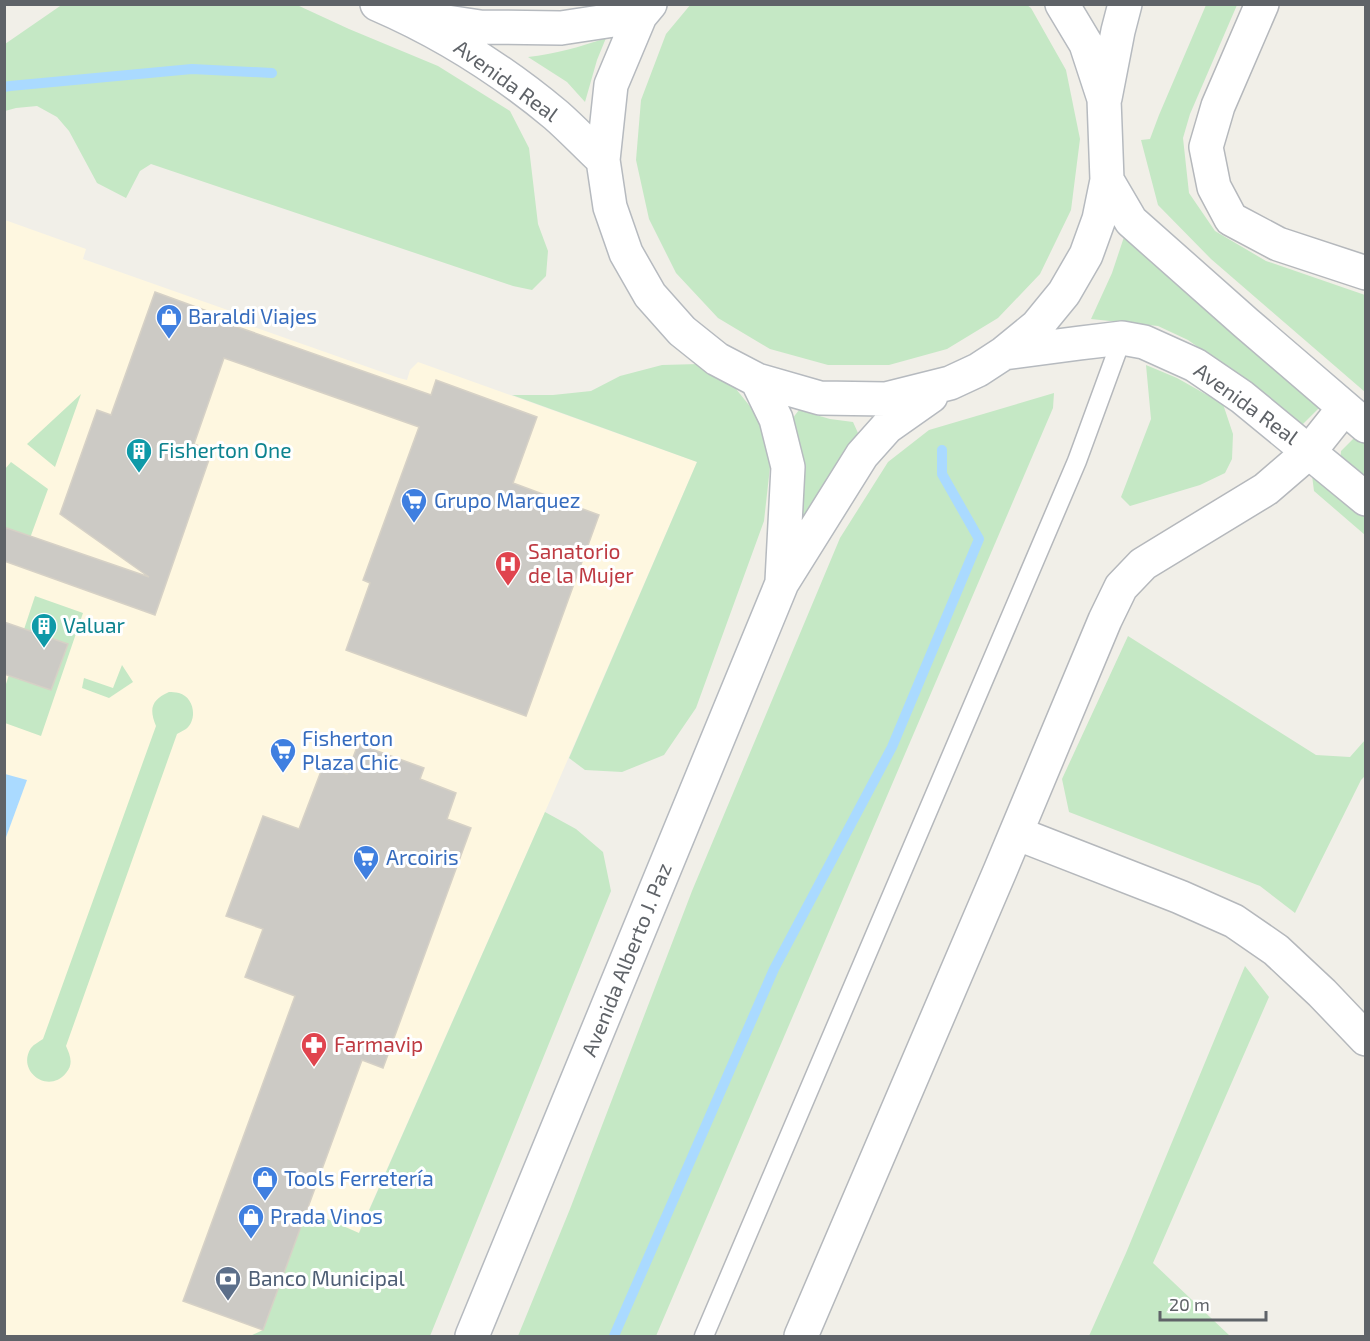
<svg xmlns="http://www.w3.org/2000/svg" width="1370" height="1341" font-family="'Exo 2',sans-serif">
  <rect width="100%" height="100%" fill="#f1efe8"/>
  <path fill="#fef7e0" d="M5,220L86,249L83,259L239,314L237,321L399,378L407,380L410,370L418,362L697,462L545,812L313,1336H5Z"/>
  <path fill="#c5e8c5" d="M63,4L297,5L349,29L438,66L510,111L529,148L538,224L548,251L546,276L532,290L513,286L151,164L140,171L126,198L97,183L69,131L57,117L37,106L16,108L5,111V44Z
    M691,4L1027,5L1031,8L1066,70L1080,139L1071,210L1040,274L998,318L947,349L889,365H828L770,349L718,318L676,273L649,219L636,160L641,100L666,34Z
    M1206,5H1237L1190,114L1183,138L1189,193L1215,231L1266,261L1365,295V392L1211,259L1158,205L1141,140L1150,139L1159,115Z
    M606,38L597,60L585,102L567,82L528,57C555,54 580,47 606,38Z
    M1125,234L1323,404L1298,429L1226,367L1188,340L1158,326L1091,319L1112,273Z
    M699,364L732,384L761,420L770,467L764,521L696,708L664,755L622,772L585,770L569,758L697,462L512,395H553L591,391L620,376L662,365Z
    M1146,365L1177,378L1223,404L1233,434L1232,459L1225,473L1200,485L1130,506L1121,497L1151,419Z
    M1054,393L1053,408L656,1336H518L570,1209L692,891L840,538L888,462L929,430Z
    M81,394L55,467L27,444Z
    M799,410L830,419L853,422L858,433L796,544L805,474L792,419Z
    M1355,437L1365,440V484L1340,463L1341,451Z
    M1309,452L1365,499V535L1314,491Z
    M11,462L48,489L22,560L5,554V469Z
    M35,596L83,613L41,736L5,723V687Z
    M1128,636L1316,755L1350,757L1365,740V776L1361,780L1295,913L1260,886L1069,812L1062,779Z
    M122,665L133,682L109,698L82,688L84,678L113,688Z
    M169,692C172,692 175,692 179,693C194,697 198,719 186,729C183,731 180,732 177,734L66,1046C70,1055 74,1064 66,1073C48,1095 16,1071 31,1048C34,1044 39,1042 43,1039L156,726C149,709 151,700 169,692Z
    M545,812L576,829L603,852L611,891L430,1336H250L263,1330L307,1210L359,1233Z
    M1245,966L1269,997L1153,1263L1230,1336H1089L1126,1253Z"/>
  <path fill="#aadaff" d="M5,774L27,780L5,840L4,774Z"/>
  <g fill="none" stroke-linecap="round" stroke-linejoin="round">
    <path stroke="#aadaff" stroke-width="10" d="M4,87L10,86L192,69L272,73
      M614,1336L774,969L892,747L979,539L942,474V450"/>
  </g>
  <path fill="#cccac5" stroke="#d6d1c6" stroke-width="1.5" d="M155,292L237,322L235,326L431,395L436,380L537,417L513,483L599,515L526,716L346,650L370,583L363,580L419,427L224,358L194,444L212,451L155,615L4,561V527L149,577L60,514L97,410L111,415Z
    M4,622L68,644L51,690L4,674Z
    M358,744L424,768L420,779L456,793L447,819L471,828L383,1068L362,1060L263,1330L183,1301L295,996L245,977L263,929L226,916L263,816L299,829L323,766L347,774Z"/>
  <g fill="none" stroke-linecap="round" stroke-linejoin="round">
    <g stroke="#b5b8bc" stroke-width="21">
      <path id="service" d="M704,1336L1077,461L1122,338"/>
    </g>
    <g stroke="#b5b8bc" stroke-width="36">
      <path id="minor" d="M1262,4L1218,106L1206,147L1214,187L1231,219L1278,244L1366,273
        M1016,833L1180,897L1234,921L1276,950L1322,993L1366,1039
        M801,1336L1000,871L1105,620L1121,587L1143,564L1266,489L1309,452L1344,408"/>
    </g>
    <g stroke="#b6babf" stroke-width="36">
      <path id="secondary" d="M377,4C442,32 502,70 556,115C572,129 587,145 603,160
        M650,4L640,16L611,85L603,160L610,207L626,253L650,295L682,331L717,359L757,380L820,398L886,399L950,383L978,370L1004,353L1037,326L1064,293L1086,255L1099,219L1107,180L1104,99L1086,44L1062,4
        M427,19L480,27L561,28L640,16
        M1105,98L1118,31L1125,4
        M1107,180L1131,221L1246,323L1366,426
        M1004,353L1080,343L1122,338L1144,342L1195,365L1242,397L1366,499
        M757,380L776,419L788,467L782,581
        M472,1336L782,583L862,455L887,427L931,396"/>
    </g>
    <use href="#service" stroke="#fff" stroke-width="18"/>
    <use href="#minor" stroke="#fff" stroke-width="33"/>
    <use href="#secondary" stroke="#fff" stroke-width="33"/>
  </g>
  <defs>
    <g id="shop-pin" transform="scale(1.35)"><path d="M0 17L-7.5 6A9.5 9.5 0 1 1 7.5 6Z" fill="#3f7fe0" stroke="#fff"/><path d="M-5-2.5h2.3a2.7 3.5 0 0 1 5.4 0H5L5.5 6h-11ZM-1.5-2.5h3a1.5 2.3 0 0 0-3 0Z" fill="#fff"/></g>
    <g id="building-pin" transform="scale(1.35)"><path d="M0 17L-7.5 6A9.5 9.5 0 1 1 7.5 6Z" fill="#0f9aa8" stroke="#fff"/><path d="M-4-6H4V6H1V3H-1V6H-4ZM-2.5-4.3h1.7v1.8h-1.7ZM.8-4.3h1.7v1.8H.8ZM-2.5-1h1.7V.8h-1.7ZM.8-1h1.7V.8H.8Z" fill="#fff"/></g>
    <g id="supermarket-pin" transform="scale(1.35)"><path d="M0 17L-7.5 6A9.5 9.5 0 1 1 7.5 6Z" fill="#3f7fe0" stroke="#fff"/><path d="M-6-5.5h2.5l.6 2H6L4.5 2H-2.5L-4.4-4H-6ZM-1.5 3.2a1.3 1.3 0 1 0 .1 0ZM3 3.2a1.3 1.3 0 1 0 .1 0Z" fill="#fff"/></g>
    <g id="hospital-pin" transform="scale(1.35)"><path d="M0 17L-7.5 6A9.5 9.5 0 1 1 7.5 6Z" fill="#e0444e" stroke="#fff"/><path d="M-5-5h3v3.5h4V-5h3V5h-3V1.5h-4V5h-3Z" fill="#fff"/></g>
    <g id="pharmacy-pin" transform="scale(1.35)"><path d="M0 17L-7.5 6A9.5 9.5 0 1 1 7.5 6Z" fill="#e0444e" stroke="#fff"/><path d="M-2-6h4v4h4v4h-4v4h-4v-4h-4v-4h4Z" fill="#fff"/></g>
    <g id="bank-pin" transform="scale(1.35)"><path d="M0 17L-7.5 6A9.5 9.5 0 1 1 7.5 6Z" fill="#5c6f8a" stroke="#fff"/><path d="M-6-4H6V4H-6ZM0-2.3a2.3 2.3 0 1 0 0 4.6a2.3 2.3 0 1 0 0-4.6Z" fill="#fff"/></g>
  </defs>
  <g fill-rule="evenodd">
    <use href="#shop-pin" x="169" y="317"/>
    <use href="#building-pin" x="139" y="451"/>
    <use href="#supermarket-pin" x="414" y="501"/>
    <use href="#hospital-pin" x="508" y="564"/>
    <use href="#building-pin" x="44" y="626"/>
    <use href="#supermarket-pin" x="283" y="751"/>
    <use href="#supermarket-pin" x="366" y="858"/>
    <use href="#pharmacy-pin" x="314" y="1045"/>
    <use href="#shop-pin" x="265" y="1179"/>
    <use href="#shop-pin" x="251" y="1217"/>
    <use href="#bank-pin" x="228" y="1279"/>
  </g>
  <g text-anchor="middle" stroke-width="6" stroke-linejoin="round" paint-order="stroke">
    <g font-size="21" fill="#5f6368" stroke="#fff">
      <text transform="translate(506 81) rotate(36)" y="7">Avenida Real</text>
      <text transform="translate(1246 404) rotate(36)" y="7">Avenida Real</text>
      <text transform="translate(627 960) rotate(-68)" y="7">Avenida Alberto J. Paz</text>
    </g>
    <g font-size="21" fill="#366cbe" stroke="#fff" text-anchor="start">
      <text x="188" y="324">Baraldi Viajes</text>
      <text x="434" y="508">Grupo Marquez</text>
      <text x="302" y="746">Fisherton<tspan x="302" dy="24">Plaza Chic</tspan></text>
      <text x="386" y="865">Arcoiris</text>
      <text x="284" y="1186">Tools Ferretería</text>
      <text x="270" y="1224">Prada Vinos</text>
    </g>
    <g font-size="21" fill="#0d838f" stroke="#fff" text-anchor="start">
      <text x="158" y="458">Fisherton One</text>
      <text x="63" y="633">Valuar</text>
    </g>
    <g font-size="21" fill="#be3a42" stroke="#fff" text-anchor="start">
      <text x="528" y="559">Sanatorio<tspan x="528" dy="24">de la Mujer</tspan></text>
      <text x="334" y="1052">Farmavip</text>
    </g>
    <g font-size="21" fill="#4e5e75" stroke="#fff" text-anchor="start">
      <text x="248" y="1286">Banco Municipal</text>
    </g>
  </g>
  <rect width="1370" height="1341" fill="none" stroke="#5f6368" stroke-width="12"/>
  <path d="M1160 1311v9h106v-9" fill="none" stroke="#5f6368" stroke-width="3"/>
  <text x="1169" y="1311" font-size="18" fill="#5f6368" stroke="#ffffff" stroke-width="4.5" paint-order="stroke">20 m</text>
</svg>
